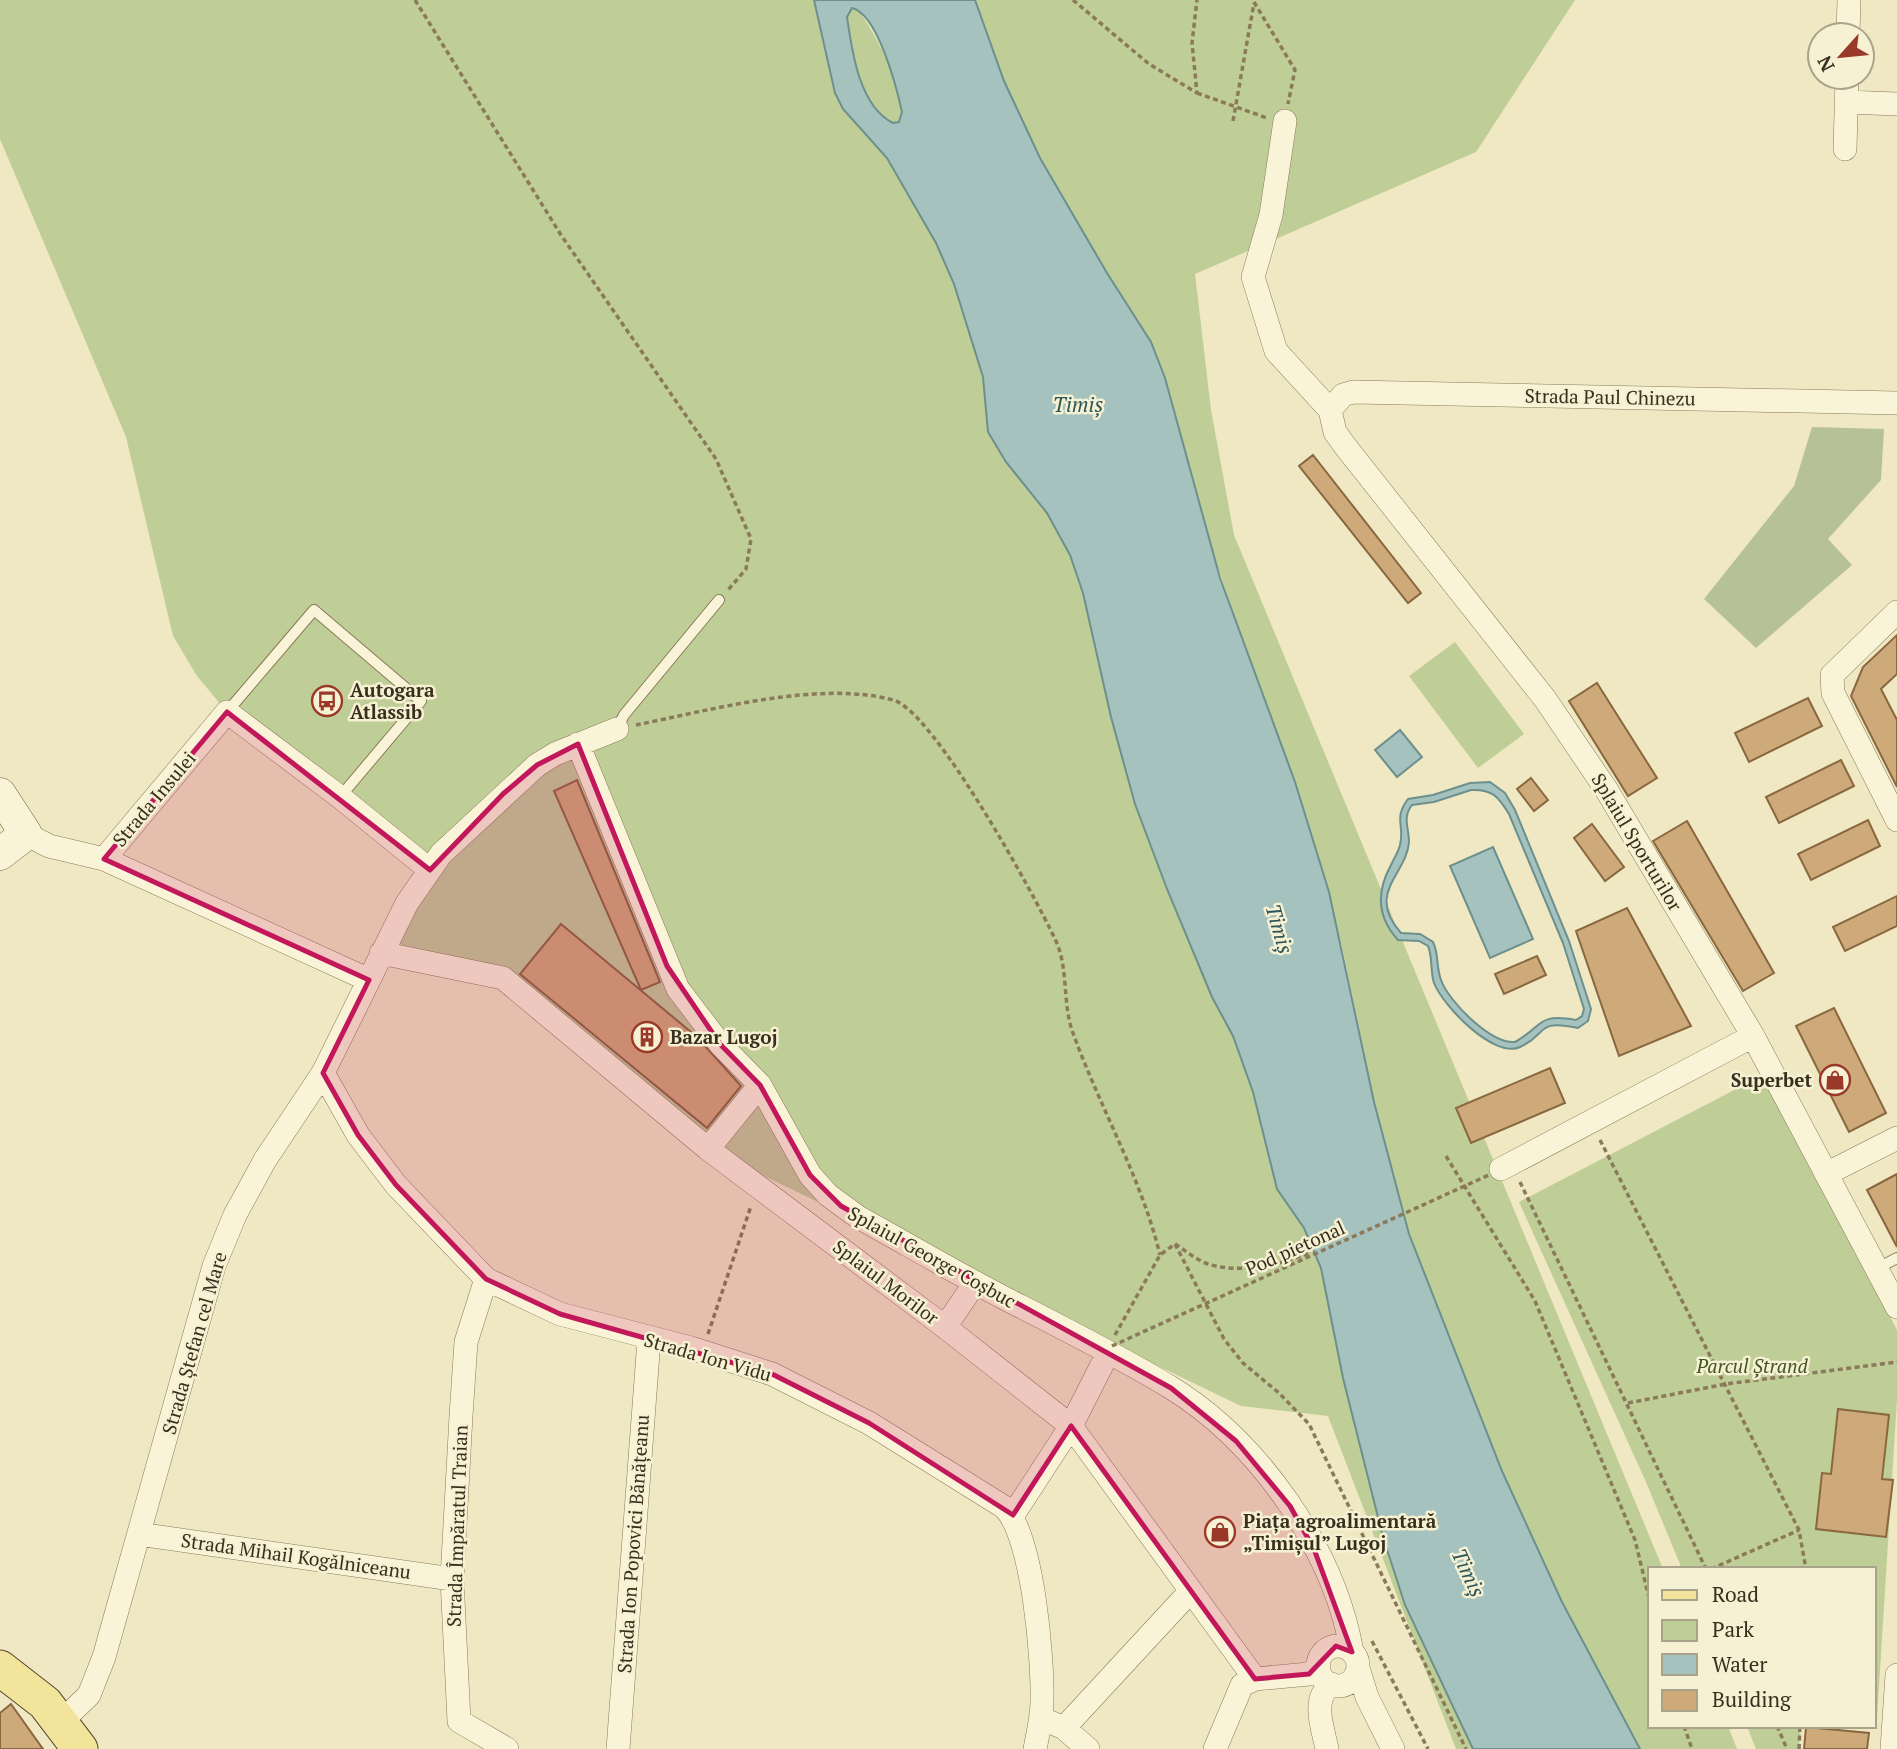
<svg xmlns="http://www.w3.org/2000/svg" width="1897" height="1749" font-family="'PT Serif',serif">
  <rect width="100%" height="100%" fill="#efe8c3"/>
  <path fill="#bfcd97" d="M0,0H814L835,93L855,123L887,158L936,243L954,284L983,377L988,432L1006,462L1047,513L1070,555L1083,593L1135,804L1167,889L1212,997L1233,1036L1253,1092L1277,1189L1304,1228L1321,1268L1343,1378L1383,1537L1405,1605L1473,1749H1456L1328,1416L1241,1406L708,1149L503,978L381,953L429,870L227,712L197,676L173,636L126,437L0,139Z
    M975,0H1575L1476,152L1195,274L1211,410L1234,535L1663,1569H1650V1726H1728L1737,1749H1640L1562,1602L1502,1471L1409,1234L1374,1102L1342,946L1295,782L1256,681L1203,523L1165,378L1151,342L1107,273L1040,158L1004,81Z
    M856,8C872,25 912,101 899,122L893,123C859,106 852,51 847,17L848,11Z
    M1455,642L1524,734L1478,768L1409,676Z
    M1763,1075L1897,1330V1400L1877,1718H1874V1569H1682L1646,1482L1519,1202Z
    M1747,1726H1801L1799,1749H1756Z"/>
  <path fill="#b6c296" d="M1812,427L1884,429L1881,480L1828,539L1852,565L1756,648L1704,599L1794,486Z"/>
  <path fill="#a6c2be" stroke="#6c908d" stroke-width="2" fill-rule="evenodd" d="M814,0H975L1004,81L1040,158L1107,273L1151,342L1165,378L1220,578L1295,782L1329,892L1374,1102L1409,1234L1502,1471L1562,1602L1640,1749H1473L1405,1605L1383,1537L1343,1378L1321,1268L1304,1228L1277,1189L1253,1092L1233,1036L1212,997L1167,889L1135,804L1111,717L1083,593L1070,555L1047,513L1006,462L988,432L983,377L954,284L936,243L887,158L843,109L835,93ZM852,8C878,14 897,89 902,112L899,122L893,123C859,106 852,51 847,17Z
    M1400,730L1422,757L1397,777L1375,750Z
    M1490,782L1505,793L1515,810L1569,941L1591,1009L1588,1021L1578,1028C1534,1019 1549,1034 1520,1047C1494,1059 1443,1006 1434,983C1430,971 1433,958 1428,946L1419,941L1398,940C1377,917 1376,892 1391,865C1394,858 1398,853 1400,845C1405,825 1393,819 1408,799L1433,795L1470,783ZM1471,790C1492,789 1498,796 1509,814L1563,943L1584,1009L1582,1016L1576,1020C1536,1013 1544,1026 1515,1042C1491,1044 1449,1002 1441,980C1436,967 1439,954 1433,942L1420,934L1401,933C1365,893 1407,874 1409,842C1409,827 1402,818 1412,805L1434,802Z
    M1493,847L1533,939L1490,958L1450,866Z"/>
  <path fill="#cea979" stroke="#89673f" stroke-width="2" d="M1313,455L1421,593L1408,603L1299,466Z
    M1897,635V674L1881,689L1897,720V787L1851,696L1863,667Z
    M1597,683L1657,778L1628,796L1569,701Z
    M1808,698L1822,726L1749,762L1735,733Z
    M1841,760L1854,786L1779,823L1766,797Z
    M1531,778L1548,800L1534,811L1517,789Z
    M577,780L660,982L641,990L554,791Z
    M1868,820L1880,846L1811,880L1798,854Z
    M1687,821L1774,973L1743,991L1653,841Z
    M1592,824L1624,867L1605,881L1574,838Z
    M1897,896V926L1845,951L1833,927Z
    M1627,908L1691,1026L1619,1056L1576,931Z
    M561,924L697,1037L741,1086L707,1128L520,974Z
    M1537,956L1546,975L1504,994L1495,974Z
    M1834,1008L1886,1113L1849,1132L1796,1026Z
    M1550,1068L1565,1103L1471,1143L1456,1108Z
    M1897,1174V1247L1867,1190Z
    M1838,1409L1889,1415L1882,1479L1893,1480L1886,1537L1816,1529L1822,1473L1831,1474Z
    M11,1704L43,1749H0V1713Z
    M1806,1727L1869,1733L1867,1749H1804Z"/>
  <g fill="none" stroke-linecap="round" stroke-linejoin="round">
    <g stroke="#8a7a5a" stroke-width="12">
      <path id="lane" d="M227,712L314,610L421,701L340,797
        M617,729L624,715L719,600
        M1876,1269L1897,1258"/>
    </g>
    <g stroke="#8a7a5a" stroke-width="24">
      <path id="street" d="M1848,35L1849,0
        M1846,102L1897,104
        M1285,121L1271,215L1253,277L1276,351L1330,410
        M1845,149L1847,77
        M1330,410L1335,432L1345,446L1545,699L1606,789L1753,1036L1897,1307
        M1330,410L1343,395L1353,392L1897,403
        M1897,612L1832,675L1833,693L1897,820
        M578,744L678,989L720,1044L760,1085L810,1175L828,1195L858,1217C907,1244 956,1273 1006,1299C1061,1327 1117,1355 1170,1387C1259,1442 1334,1549 1352,1652
        M26,834L49,846L104,859L369,980
        M104,859L227,712L340,797L430,870
        M381,953L503,978L708,1149L945,1327L1071,1426L1255,1679
        M323,1073L358,1135L396,1185L486,1279L560,1314L691,1348L772,1374L869,1423L1004,1507C1033,1535 1043,1659 1042,1701C1042,1717 1038,1733 1035,1749
        M708,1149L760,1085
        M1501,1169L1753,1036
        M1826,1174L1897,1138
        M486,1279L466,1342L461,1416L452,1579L459,1721L507,1749
        M945,1327L975,1283
        M1013,1515L1071,1426L1108,1353
        M139,1534L452,1579
        M1318 1666a20 20 0 1 1 40 0a20 20 0 1 1-40 0Z
        M1358,1668L1367,1697L1393,1749
        M62,1721L89,1695L104,1657L214,1266L235,1215L265,1160L323,1073L407,903L441,854L537,765L555,754L617,729
        M1050,1722L1064,1728L1088,1749
        M1064,1728L1186,1596
        M618,1749L649,1340
        M1215,1749L1242,1685L1255,1679L1309,1674L1319,1667
        M1327,1749C1323,1728 1311,1700 1331,1684
        M1892,1749L1897,1675"/>
    </g>
    <g stroke="#6b5b3d" stroke-width="33">
      <path id="secondary" d="M0,794L26,834L0,854"/>
    </g>
    <g stroke="#57472e" stroke-width="37">
      <path id="primary" d="M0,1668L45,1703L80,1749"/>
    </g>
    <path stroke="#8a7a5a" stroke-width="3.5" stroke-dasharray="5 3.5" stroke-linecap="butt" d="M415,0L561,235L716,459L751,539L746,569L728,590
      M1073,0L1149,64L1197,93L1192,43L1197,0
      M1254,2L1295,70L1288,104
      M1197,93L1267,118
      M1233,121L1254,3
      M636,725C711,710 819,680 893,700C933,710 1035,896 1055,939C1069,967 1062,1004 1073,1033C1100,1108 1141,1177 1160,1255
      M1600,1140L1799,1530L1806,1569
      M1446,1156L1535,1301L1635,1540L1650,1602
      M1520,1182L1706,1569
      M1175,1244L1224,1339L1243,1363L1279,1393L1309,1424L1466,1749
      M708,1334L751,1206
      M1115,1335L1160,1255L1175,1244C1185,1250 1196,1260 1208,1264C1240,1274 1279,1265 1309,1253
      M1628,1403L1726,1384L1897,1362
      M1711,1569L1799,1530
      M1372,1641L1428,1749
      M1684,1726L1692,1749
      M1777,1726L1787,1749
      M1799,1749L1800,1726"/>
    <use href="#lane" stroke="#f9f4d7" stroke-width="10"/>
    <use href="#street" stroke="#f9f4d7" stroke-width="23"/>
    <use href="#secondary" stroke="#f9f4d7" stroke-width="32"/>
    <use href="#primary" stroke="#f3e49b" stroke-width="35"/>
    <path stroke="#8a7a5a" stroke-width="3.5" stroke-dasharray="5 3.5" stroke-linecap="butt" d="M1112,1346L1489,1175"/>
  </g>
  <path fill="#c2185b" fill-opacity="0.2" stroke="#c2185b" stroke-width="5" stroke-linejoin="round" d="M227,712L430,870L503,794L537,765L578,744L667,966L720,1044L760,1085L810,1175L841,1206L1171,1388L1236,1441L1290,1506L1314,1549L1352,1652L1336,1646L1309,1674L1255,1679L1071,1426L1013,1515L869,1423L772,1374L560,1314L486,1279L396,1185L358,1135L323,1073L369,980L104,859Z"/>
  <defs>
    <g id="bus-ring" transform="scale(1.575)"><circle r="9.5" fill="#f6f1d3" stroke="#9a3829" stroke-width="1.5"/><path d="M-5-6H5V4H4V6H2V4H-2V6H-4V4H-5ZM-3.5-4V0h7V-4ZM-3.5 1.2v1.5H-2V1.2ZM2 1.2v1.5H3.5V1.2Z" fill="#9a3829"/></g>
    <g id="building-ring" transform="scale(1.575)"><circle r="9.5" fill="#f6f1d3" stroke="#9a3829" stroke-width="1.5"/><path d="M-4-6H4V6H1V3H-1V6H-4ZM-2.5-4.3h1.7v1.8h-1.7ZM.8-4.3h1.7v1.8H.8ZM-2.5-1h1.7V.8h-1.7ZM.8-1h1.7V.8H.8Z" fill="#9a3829"/></g>
    <g id="shop-ring" transform="scale(1.575)"><circle r="9.5" fill="#f6f1d3" stroke="#9a3829" stroke-width="1.5"/><path d="M-5-2.5h2.3a2.7 3.5 0 0 1 5.4 0H5L5.5 6h-11ZM-1.5-2.5h3a1.5 2.3 0 0 0-3 0Z" fill="#9a3829"/></g>
  </defs>
  <g fill-rule="evenodd">
    <use href="#bus-ring" x="327" y="701"/>
    <use href="#building-ring" x="647" y="1037"/>
    <use href="#shop-ring" x="1835" y="1080"/>
    <use href="#shop-ring" x="1220" y="1532"/>
  </g>
  <g text-anchor="middle" stroke-width="5" stroke-linejoin="round" paint-order="stroke">
    <g font-size="19" fill="#392f1e" stroke="#f6f1d3">
      <text transform="translate(1610 397) rotate(1)" y="7">Strada Paul Chinezu</text>
      <text transform="translate(154 799) rotate(-50)" y="7">Strada Insulei</text>
      <text transform="translate(1637 842) rotate(59)" y="7">Splaiul Sporturilor</text>
      <text transform="translate(1295 1248) rotate(-24)" y="7">Pod pietonal</text>
      <text transform="translate(932 1257) rotate(29)" y="7">Splaiul George Coșbuc</text>
      <text transform="translate(886 1282) rotate(37)" y="7">Splaiul Morilor</text>
      <text transform="translate(194 1343) rotate(-74)" y="7">Strada Ștefan cel Mare</text>
      <text transform="translate(708 1357) rotate(16)" y="7">Strada Ion Vidu</text>
      <text transform="translate(457 1526) rotate(-88)" y="7">Strada Împăratul Traian</text>
      <text transform="translate(633 1544) rotate(-86)" y="7">Strada Ion Popovici Bănățeanu</text>
      <text transform="translate(296 1556) rotate(8)" y="7">Strada Mihail Kogălniceanu</text>
    </g>
    <g font-size="19" font-weight="bold" fill="#392f1e" stroke="#f6f1d3" text-anchor="start">
      <text x="350" y="697">Autogara<tspan x="350" dy="22">Atlassib</tspan></text>
      <text x="670" y="1044">Bazar Lugoj</text>
      <text x="1812" y="1087" text-anchor="end">Superbet</text>
      <text x="1243" y="1528">Piața agroalimentară<tspan x="1243" dy="22">„Timișul” Lugoj</tspan></text>
    </g>
    <g font-size="19" font-style="italic" fill="#425624" stroke="#f6f1d3">
      <text x="1752" y="1373">Parcul Ștrand</text>
    </g>
    <g font-size="21" font-style="italic" fill="#2d5659" stroke="#f6f1d3">
      <text x="1078" y="412">Timiș</text>
      <text transform="translate(1279 929) rotate(74)" y="7">Timiș</text>
      <text transform="translate(1468 1573) rotate(65)" y="7">Timiș</text>
    </g>
  </g>
  <rect x="1648" y="1567" width="228" height="161" fill="#f6f1d3" stroke="#aaa38b" stroke-width="2"/>
  <rect x="1662" y="1590" width="35" height="10" fill="#f3e49b" stroke="#aaa38b" stroke-width="2"/>
  <text x="1712" y="1602" font-size="21" fill="#392f1e">Road</text>
  <rect x="1662" y="1620" width="35" height="21" fill="#bfcd97" stroke="#aaa38b" stroke-width="2"/>
  <text x="1712" y="1637" font-size="21" fill="#392f1e">Park</text>
  <rect x="1662" y="1654" width="35" height="21" fill="#a6c2be" stroke="#aaa38b" stroke-width="2"/>
  <text x="1712" y="1672" font-size="21" fill="#392f1e">Water</text>
  <rect x="1662" y="1690" width="35" height="21" fill="#cea979" stroke="#aaa38b" stroke-width="2"/>
  <text x="1712" y="1707" font-size="21" fill="#392f1e">Building</text>
  <g transform="translate(1841 56) rotate(243)"><circle r="33" fill="#f6f1d3" stroke="#aaa38b" stroke-width="2"/>
  <path d="M0-5L12 26L0 18L-12 26Z" fill="#9a3829"/>
  <text y="-10" font-size="19" font-weight="bold" text-anchor="middle" fill="#392f1e">N</text>
  </g>
</svg>
